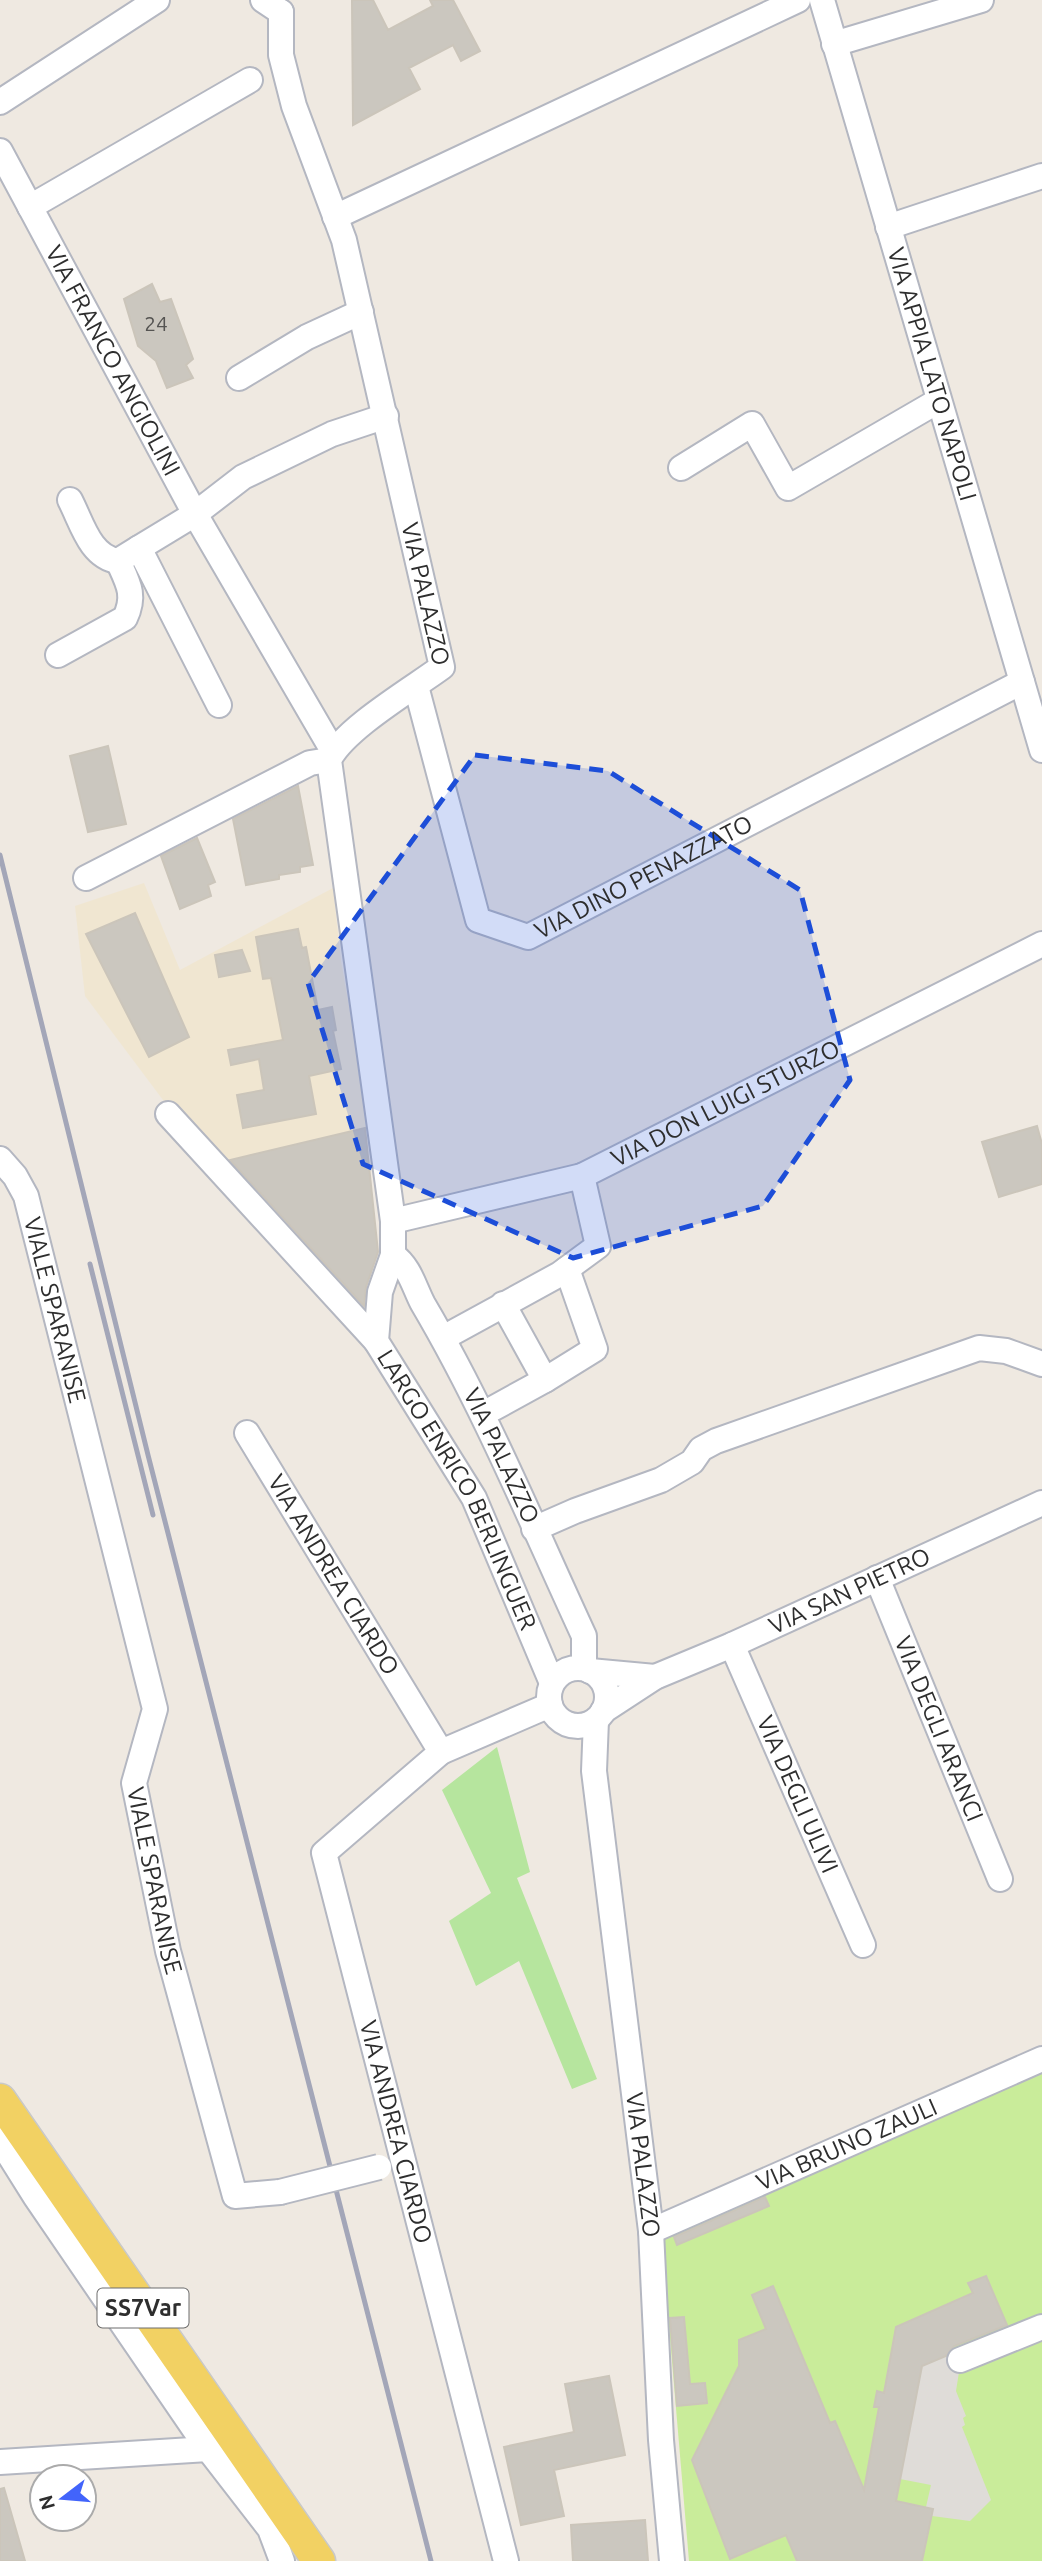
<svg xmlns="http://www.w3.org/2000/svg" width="1042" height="2561" font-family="Ubuntu,sans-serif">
  <rect width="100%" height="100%" fill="#efe9e1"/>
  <path fill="#f0e6d1" d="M144,883L180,970L333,888L341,961L359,1064L366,1128L226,1161L163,1100L85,996L75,906Z"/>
  <path fill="#b6e59e" d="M497,1747L530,1872L517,1878L597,2079L572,2089L519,1961L476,1986L449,1921L491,1893L442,1790Z"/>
  <path fill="#c9ec9a" d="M1042,2073V2561H689L661,2232Z"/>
  <path fill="#dfdcd8" d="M957,2351L959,2372L956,2391L966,2416L963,2418L965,2425L962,2427L991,2500L970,2521L932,2516L933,2509L926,2507L931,2485L900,2479L922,2366Z"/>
  <path fill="#cbc7bf" stroke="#cbc5ba" stroke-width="2" d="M352,0H373L388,30L433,6L430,0H453L480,51L461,61L453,45L409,68L420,89L353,125Z
    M152,284L160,302L171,299L193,359L186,365L193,378L167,388L156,361L138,346L124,299Z
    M108,746L126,824L88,832L70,756Z
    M298,786L313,865L300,867V872L279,875V879L246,885L233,819Z
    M197,838L215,882L208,885L211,896L180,909L161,856Z
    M135,913L189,1037L149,1057L86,934Z
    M298,929L302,948L306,947L318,1010L332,1007L336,1030L333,1031L341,1069L309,1076L316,1114L243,1128L237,1095L264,1090L259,1059L231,1065L228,1050L283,1040L271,978L263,979L256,937Z
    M242,950L250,971L219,977L215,955Z
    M1037,1126L1042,1144V1184L999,1197L982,1142Z
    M365,1128L378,1252L366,1287L364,1306L230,1160Z
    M765,2197L769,2206L677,2245L674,2237Z
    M986,2276L1007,2325L954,2346L946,2356L922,2366L896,2501L933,2509L922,2561H797L786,2535L730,2559L692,2460L739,2366V2340L766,2329L752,2295L773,2286L830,2423L835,2421L864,2490L879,2407H874L877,2391L884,2393L896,2327L973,2293L968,2283Z
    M684,2317L690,2384L705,2383L707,2403L677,2406L670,2318Z
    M609,2376L625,2455L554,2470L564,2516L521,2525L504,2447L574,2432L565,2384Z
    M4,2488L25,2561H0V2489Z
    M645,2520L648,2561H573L571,2525Z"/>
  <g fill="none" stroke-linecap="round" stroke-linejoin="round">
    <g stroke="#b4b7c1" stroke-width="28">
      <g id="minor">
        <path d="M263,0L281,12"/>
        <path id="s1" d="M822,0L1042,750"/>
        <path id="s2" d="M281,12V55L294,106L344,240L442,667C412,689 344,729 329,760L393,1221V1255L380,1292L376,1341L474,1498L552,1683"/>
        <path d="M834,44L981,0"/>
        <path d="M0,102L157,0"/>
        <path id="s3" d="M0,151L195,514L333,751"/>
        <path d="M30,207L250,80"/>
        <path d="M335,217L798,0"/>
        <path d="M888,227L1042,176"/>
        <path d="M239,378L307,337L361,312"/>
        <path d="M681,468L752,424L788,488L938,401"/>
        <path d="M70,500C82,523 90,557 118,561"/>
        <path d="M58,655L125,618C136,595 128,583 118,561L139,548"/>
        <path id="s4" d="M416,686L478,920L528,937L1022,682"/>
        <path d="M219,705L139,548L195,514L243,477L332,434L386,416"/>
        <path d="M86,878L310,763L329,760"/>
        <path d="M168,1114L376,1341"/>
        <path id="s5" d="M0,1159L15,1176L26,1196L155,1709L134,1783L168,1951L235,2196L280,2192"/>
        <path id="s6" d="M393,1221L582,1176L1042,944"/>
        <path id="s7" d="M393,1255C410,1267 414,1287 423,1304C485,1409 533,1526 584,1636V1668"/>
        <path d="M454,1332L560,1274L598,1246L582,1176"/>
        <path d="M545,1380L595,1349L567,1269"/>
        <path d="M494,1408L545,1380L503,1304"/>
        <path id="s8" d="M247,1433L441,1752L324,1853L506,2561"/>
        <path d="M534,1529L575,1511L661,1480L692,1462L701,1449L716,1441L979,1348L1006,1351L1042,1364"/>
        <path id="s9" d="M877,1578L1000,1879"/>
        <path id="s10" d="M732,1645L863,1945"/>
        <circle cx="578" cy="1697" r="29"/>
        <path d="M590,1671L655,1677"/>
        <path id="s11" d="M603,1711L655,1677L732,1645L1042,1503"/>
        <path id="s12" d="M596,1720L594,1771L651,2231L661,2440L672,2561"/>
        <path d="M441,1752L550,1705"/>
        <path d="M0,2140L35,2196L208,2449L270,2529L282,2561"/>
        <path id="s13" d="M651,2231L1042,2059"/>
        <path d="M960,2360L1042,2327"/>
        <path d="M0,2462L208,2449L220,2442"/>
      </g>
    </g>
    <g stroke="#c9c9c9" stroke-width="35">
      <path id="major" d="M0,2100L319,2561"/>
    </g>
    <use href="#minor" stroke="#fff" stroke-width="24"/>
    <use href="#major" stroke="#f2d163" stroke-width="32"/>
    <path stroke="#a3a6b8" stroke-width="5" d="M0,855L148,1455L431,2561
      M90,1264L153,1515"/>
    <g stroke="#b4b7c1" stroke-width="28" stroke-linecap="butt">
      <path id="minor-bridge" d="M280,2192L379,2167"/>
    </g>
    <use href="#minor-bridge" stroke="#fff" stroke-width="24"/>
  </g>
  <path fill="#1d4ed8" fill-opacity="0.2" stroke="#1d4ed8" stroke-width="5" stroke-dasharray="14 9" stroke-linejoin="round" d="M475,755L608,771L800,890L850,1080L763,1206L573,1258L363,1164L308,983Z"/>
  <g text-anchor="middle" stroke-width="5" stroke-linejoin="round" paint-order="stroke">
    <g font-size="21" fill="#555452">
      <text x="156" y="331">24</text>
    </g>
    <rect fill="#fff" stroke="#6d6d6d" stroke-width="2" x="97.5" y="2288.5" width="91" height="39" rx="5"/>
    <g font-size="23" font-weight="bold" fill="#2e2e2e">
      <text x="143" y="2316">SS7Var</text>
    </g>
    <g font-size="24" fill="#2e2e2e" stroke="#fff">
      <text dy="8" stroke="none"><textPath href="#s3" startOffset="238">VIA FRANCO ANGIOLINI</textPath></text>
      <text dy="8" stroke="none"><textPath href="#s1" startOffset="390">VIA APPIA LATO NAPOLI</textPath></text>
      <text dy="8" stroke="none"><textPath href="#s2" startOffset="602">VIA PALAZZO</textPath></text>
      <text dy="8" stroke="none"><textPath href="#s4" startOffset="425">VIA DINO PENAZZATO</textPath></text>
      <text dy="8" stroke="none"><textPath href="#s6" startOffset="355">VIA DON LUIGI STURZO</textPath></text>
      <text dy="8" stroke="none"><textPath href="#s5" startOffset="163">VIALE SPARANISE</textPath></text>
      <text dy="8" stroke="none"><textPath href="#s7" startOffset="229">VIA PALAZZO</textPath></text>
      <text dy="8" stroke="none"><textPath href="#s2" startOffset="1582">LARGO ENRICO BERLINGUER</textPath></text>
      <text dy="8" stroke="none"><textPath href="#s8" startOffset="166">VIA ANDREA CIARDO</textPath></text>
      <text dy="8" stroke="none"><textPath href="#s11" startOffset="275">VIA SAN PIETRO</textPath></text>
      <text dy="8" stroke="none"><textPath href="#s9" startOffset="163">VIA DEGLI ARANCI</textPath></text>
      <text dy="8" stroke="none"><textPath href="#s10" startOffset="163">VIA DEGLI ULIVI</textPath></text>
      <text dy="8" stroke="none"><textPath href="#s5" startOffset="751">VIALE SPARANISE</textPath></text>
      <text dy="8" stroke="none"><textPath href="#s8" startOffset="816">VIA ANDREA CIARDO</textPath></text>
      <text dy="8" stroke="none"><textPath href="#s13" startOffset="214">VIA BRUNO ZAULI</textPath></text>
      <text dy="8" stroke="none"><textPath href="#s12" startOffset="448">VIA PALAZZO</textPath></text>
    </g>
  </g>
  <g transform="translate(63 2498) rotate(254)"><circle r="33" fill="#ffffff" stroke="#ababab" stroke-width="2"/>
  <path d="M0-5L12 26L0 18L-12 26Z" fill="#4264fb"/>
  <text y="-10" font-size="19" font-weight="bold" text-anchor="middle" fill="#2e2e2e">N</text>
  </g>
</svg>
